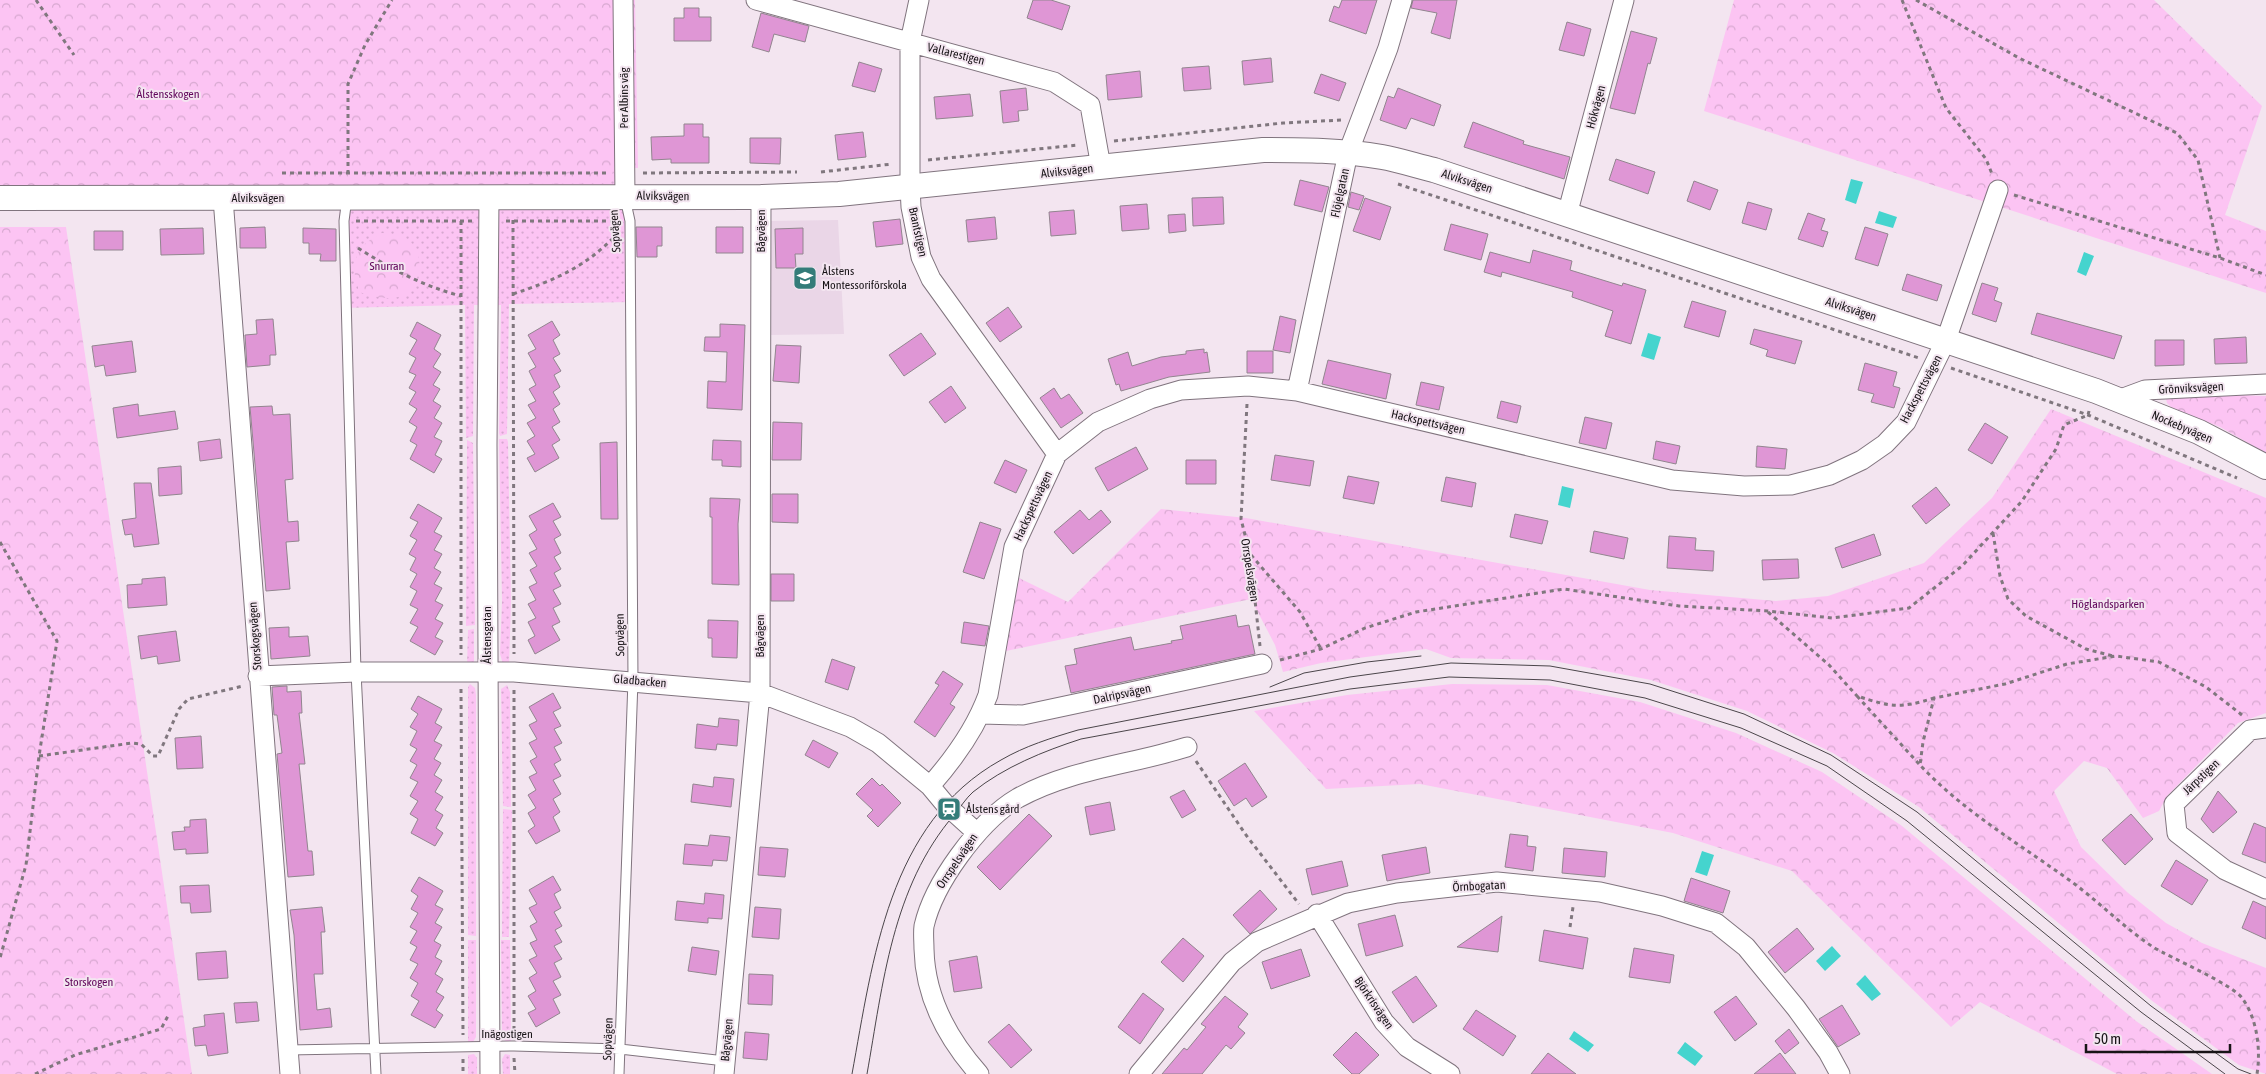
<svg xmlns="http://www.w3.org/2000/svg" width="2266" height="1074" font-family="'Asap Condensed',sans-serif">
  <defs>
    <pattern id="grass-dots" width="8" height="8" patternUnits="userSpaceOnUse" patternTransform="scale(1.25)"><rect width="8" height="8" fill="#fcc4f3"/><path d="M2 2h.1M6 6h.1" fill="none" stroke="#d7a8d0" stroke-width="1.8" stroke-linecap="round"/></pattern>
    <pattern id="forest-crowns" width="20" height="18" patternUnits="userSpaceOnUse" patternTransform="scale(1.25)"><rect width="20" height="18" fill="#fcc4f3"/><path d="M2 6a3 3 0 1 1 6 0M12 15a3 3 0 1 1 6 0" fill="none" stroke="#d7a8d0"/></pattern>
  </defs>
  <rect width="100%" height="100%" fill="#f3e5f0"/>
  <path fill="#ead6e7" d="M838,220L844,334L769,335L768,221Z"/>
  <path fill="url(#grass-dots)" d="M614,167L632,222V302L509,304L507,434L500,436L499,433L501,305H474L473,436L466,438L465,305L341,308L339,222L343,170Z
    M499,439H507L508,442L511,601L509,667L503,664L500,654L502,601Z
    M467,440L473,443L475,625L466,626Z
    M474,629V662L467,668L468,630Z
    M470,684L475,688L476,695V936L468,935V687Z
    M507,685L510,692L511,807L503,806L501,689Z
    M503,809L512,810L509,937H502Z
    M468,940H476V1037L473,1042H468Z
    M501,940H510L511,1041L509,1042L504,1040L502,1036Z
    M474,1054L477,1058V1074H468V1055Z
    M505,1054L510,1055V1074H503L502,1059Z"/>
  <path fill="url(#forest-crowns)" d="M0,0H635L638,168L614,167L610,183L0,190Z
    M1734,0H2154L2262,106L2225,215L2266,231V293L1704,111Z
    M0,227H66L192,1074H0Z
    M382,233C388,234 395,234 401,236C430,246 423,297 392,298C381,299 368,294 358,292V280L355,279C354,252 358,246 382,233Z
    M2174,393L2266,396V453L2220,427L2171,407L2167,403L2166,398Z
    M2051,409L2266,498V713L2238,723L2167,796L2159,811L2143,818L2107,768L2084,761L2054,791L2081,847L2127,892L2166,923L2202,943L2266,968V1074L2239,1065L2151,1000L1919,807L1833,753L1747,711L1651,680L1549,660L1451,658L1426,649L1321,663L1283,672L1275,645L1251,599L1006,651L1019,578L1068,602L1161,509L1246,518L1650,590L1776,601L1828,596L1924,563L1992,498Z
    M1452,684L1547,685L1640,702L1736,733L1822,772L1902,826L2136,1021L2212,1074H2117L1980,1002L1951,1027L1792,871L1673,833L1420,784L1326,789L1254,711L1347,695Z"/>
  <path fill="#45d4ce" d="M1851,179L1863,182L1856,204L1845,200Z
    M1879,211L1897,217L1893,228L1875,223Z
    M2084,252L2094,256L2086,276L2077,272Z
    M1648,333L1661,337L1654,360L1641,356Z
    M1562,486L1574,489L1570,508L1558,505Z
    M1702,851L1714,855L1707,876L1695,872Z
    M1832,946L1841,956L1825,971L1816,961Z
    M1865,975L1881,994L1872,1001L1856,984Z
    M1574,1031L1594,1045L1588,1052L1569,1039Z
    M1685,1042L1703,1056L1695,1066L1677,1053Z"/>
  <path fill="#df96d5" stroke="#92858f" d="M1033,0H1051L1070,6L1062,30L1027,18Z
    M1342,0H1377L1366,34L1329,21L1334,6L1339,8Z
    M1413,0H1457L1450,39L1431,33L1437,13L1411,8Z
    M684,8H699V17H711V41H674V18H684Z
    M761,13L809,26L805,42L774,34L769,52L752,47Z
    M1567,22L1591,29L1584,56L1559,50Z
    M1631,31L1657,38L1650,64L1648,63L1635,114L1610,108Z
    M1271,58L1273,82L1244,85L1242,61Z
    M859,62L882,69L875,92L852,86Z
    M1209,66L1211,89L1184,91L1182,68Z
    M1140,71L1142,97L1108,100L1106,75Z
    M1321,74L1346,83L1339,101L1314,93Z
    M1026,88L1028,110L1018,111L1019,121L1003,123L1000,91Z
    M1398,88L1441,105L1434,126L1411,118L1406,129L1380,120L1388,96L1394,98Z
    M970,94L973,116L936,119L934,97Z
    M1473,122L1524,141L1523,144L1570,157L1564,179L1464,147Z
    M684,124H703V137H709V163H671V159L652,160L651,137L684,136Z
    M863,132L866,157L838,160L835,135Z
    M750,138H781L780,164L750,163Z
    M1616,159L1655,172L1648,194L1609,180Z
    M1300,180L1329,187L1322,212L1294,205Z
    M1694,181L1718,190L1710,210L1687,201Z
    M1351,192L1364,196L1359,210L1348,207Z
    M1223,197L1224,224L1193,226L1192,198Z
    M1365,198L1391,207L1380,240L1353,231Z
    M1748,202L1772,209L1766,230L1742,223Z
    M1147,204L1149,229L1122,231L1120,206Z
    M1074,210L1076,234L1051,236L1049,212Z
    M1808,213L1825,219L1821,230L1828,232L1823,247L1798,239Z
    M1185,214L1186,231L1169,233L1168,215Z
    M995,217L997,239L968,242L966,220Z
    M900,219L903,244L876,247L873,222Z
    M1451,224L1488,234L1481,260L1444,250Z
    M265,227L266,248H240V228Z
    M636,227H662V246H657V257H637Z
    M716,227H743V253H716Z
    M1865,227L1888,234L1878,266L1855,259Z
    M203,228L204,254L161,255L160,229Z
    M303,228L336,229V261H320L321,254H309V243H303Z
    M803,228V254H795L796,268H776L775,229Z
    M94,231H123V250H94Z
    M1533,250L1572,261L1570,270L1622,286L1623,283L1646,290L1631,344L1605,336L1613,311L1572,297L1573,292L1502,272L1501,277L1484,272L1490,252L1530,263Z
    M1907,274L1942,285L1937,301L1902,290Z
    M1982,283L1998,288L1994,300L2002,303L1996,322L1972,314Z
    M1692,301L1726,311L1719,337L1684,327Z
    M1008,307L1022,327L1000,342L986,323Z
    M2037,313L2122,336L2114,359L2031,334Z
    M1280,316L1296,320L1290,353L1273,350Z
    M273,319L276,355H270V365L247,367L245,335L257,334L256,320Z
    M552,321L560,335L553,340L560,354L553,358L561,371L554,375L560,387L553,392L560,404L553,409L560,422L552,427L560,440L552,445L559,458L535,472L527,458L535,454L527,441L535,436L527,423L536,418L528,405L536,401L529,389L536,385L529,371L536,367L528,353L536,349L528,335Z
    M417,322L441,335L434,349L441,354L433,367L441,372L433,385L440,389L433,401L441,406L434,418L442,423L434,437L442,441L435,455L442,459L434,473L410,459L417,445L410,441L417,427L409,422L417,409L409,404L416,392L409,388L416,375L409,372L416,358L409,354L417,340L410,336Z
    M720,324L745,325L742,410L707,408L708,381L726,382L727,352L704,351L705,337H720Z
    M1754,329L1802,341L1795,364L1766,356L1768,350L1750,344Z
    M921,333L936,354L904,376L889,355Z
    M2246,337L2247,363L2215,364L2214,339Z
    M2155,340H2184V365L2155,366Z
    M132,341L136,372L106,376L104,365L95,367L92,346Z
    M776,345L801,346L799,383L773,381Z
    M1204,349V353L1207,352L1210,372L1169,377L1121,391L1119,384L1116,385L1108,359L1128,352L1132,366L1161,357L1186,354V351Z
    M1247,351H1273V373H1247Z
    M1328,360L1391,374L1386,399L1322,384Z
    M1865,363L1897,372L1893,386L1900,388L1894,408L1871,402L1874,394L1858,390Z
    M1421,382L1444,387L1439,410L1416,405Z
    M951,386L966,408L945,423L929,402Z
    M1054,388L1061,399L1069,394L1083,413L1061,428L1040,398Z
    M1501,401L1521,406L1517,423L1497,418Z
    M138,404L139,416L175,411L178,429L117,438L113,408Z
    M272,406L273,415L290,414L293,479L285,480L288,522L298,521L299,541L286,542L290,589L266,591L250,407Z
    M1585,417L1612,423L1606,449L1579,443Z
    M773,422L802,423L801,460H772Z
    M1985,423L2008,437L1992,464L1968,450Z
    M220,439L222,458L200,461L198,442Z
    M713,440L741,441V467L722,466V460H712Z
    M1656,441L1680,446L1676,464L1653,459Z
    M617,442L618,519H601L600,443Z
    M1757,446L1787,449L1785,469L1756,467Z
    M1136,447L1148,469L1108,491L1095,468Z
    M1275,455L1314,461L1310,486L1271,480Z
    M1005,460L1027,470L1016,493L994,483Z
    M1186,460H1216V484H1186Z
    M181,466L182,494L159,496L158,468Z
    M1348,476L1379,482L1374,504L1343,498Z
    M1446,477L1476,483L1472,507L1441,501Z
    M134,483H151L159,544L134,547L132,534L125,535L122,520L136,518Z
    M1936,487L1950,505L1926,524L1912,506Z
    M772,494H798V523L772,522Z
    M710,498L740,499L738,524L739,585L712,584V517H710Z
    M553,503L561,517L553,521L561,535L554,539L561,553L554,557L561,569L554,573L561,586L553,590L561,604L553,608L560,622L552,626L560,640L535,654L528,640L535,636L528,622L536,618L528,604L536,600L529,587L537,583L530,570L537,566L529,553L537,549L529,535L537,530L529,516Z
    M418,504L442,518L434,532L442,536L434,550L442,554L434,568L441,572L434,584L442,588L435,601L443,605L435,619L443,623L435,637L443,641L435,655L410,641L418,627L410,623L418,609L410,605L417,591L410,587L417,574L410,570L416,558L409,554L417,540L410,536L418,522L410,518Z
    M1080,510L1089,520L1101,510L1111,522L1073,554L1054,532Z
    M1515,514L1548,521L1542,544L1510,537Z
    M980,522L1001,529L984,579L963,572Z
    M1594,531L1628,538L1624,559L1590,552Z
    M1874,534L1881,555L1842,568L1835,548Z
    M1669,536L1696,538L1695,550L1714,551L1713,571L1667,568Z
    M1798,559L1799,578L1763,580L1762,560Z
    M771,574H794V601H771Z
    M165,577L167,605L128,608L127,585L142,584V579Z
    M1236,615L1238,627L1249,625L1255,654L1071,693L1065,666L1077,664L1074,649L1131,637L1134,650L1172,643L1171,641L1183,639L1180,626Z
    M708,620L738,621L737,658L712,657V638H708Z
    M964,622L989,626L985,646L961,643Z
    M289,627V637L308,636L310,656L271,659L269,628Z
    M176,631L180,661L158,664L157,656L141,659L138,636Z
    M832,659L855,667L848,690L825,682Z
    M943,671L963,684L950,704L955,707L935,737L914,722L939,685L935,683Z
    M287,686V692L301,691L302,713H299L305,764H299L308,851H312L314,875L288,877L277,754L282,753L277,715H274L272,687Z
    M553,693L561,708L553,712L561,726L554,729L562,743L554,747L561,760L554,764L561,776L553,780L561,794L553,799L560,812L553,817L560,831L536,844L528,831L535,826L528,813L536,808L528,795L536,790L529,777L537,773L530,761L537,757L529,743L537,739L529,725L537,721L529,707Z
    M418,696L442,709L435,723L442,727L434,741L442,745L434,759L441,763L434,775L442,780L435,792L443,797L435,810L443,815L436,828L443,833L435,846L411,833L418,819L410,814L418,801L410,796L418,782L410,778L417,765L410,761L417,749L410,745L417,731L410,727L418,714L411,709Z
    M719,718L739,720L737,746L717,744L716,750L695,748L697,724L718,727Z
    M201,736L203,768L177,769L175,738Z
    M813,740L838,753L829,768L805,755Z
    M1245,763L1267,797L1252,807L1246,798L1234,806L1218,781Z
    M714,777L734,779L731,807L691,802L693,784L713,787Z
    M872,778L880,786L882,784L901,803L878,827L867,816L873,810L856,794Z
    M1184,790L1196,810L1182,818L1170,797Z
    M2218,791L2237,812L2213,833L2201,819Z
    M1110,802L1115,830L1090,835L1085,807Z
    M1029,814L1052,836L1000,890L977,867Z
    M2131,814L2153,839L2125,865L2102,840Z
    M206,819L208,853L186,854V849L174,850L172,832L185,831L184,827H190V820Z
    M2254,823L2266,828V863L2242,854Z
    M1510,834L1528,836L1527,846L1536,847L1533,871L1505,867Z
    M710,835L730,837L727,861L713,860L712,866L683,864L685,844L708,846Z
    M760,847L788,849L785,877L758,875Z
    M1426,847L1430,873L1387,881L1382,855Z
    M1564,848L1607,852L1605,877L1562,873Z
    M2176,860L2208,880L2192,905L2161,886Z
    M1342,861L1348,886L1312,895L1306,869Z
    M553,876L561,890L554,894L561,908L554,912L562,926L555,930L562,942L554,946L562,959L554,963L561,977L553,981L561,995L553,999L560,1013L536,1027L528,1013L536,1009L528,996L536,991L529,978L537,973L529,960L537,956L530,943L537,940L530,926L537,922L529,908L537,904L529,890Z
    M419,877L443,891L435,905L443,909L435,923L442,927L434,941L441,945L435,957L442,961L435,974L443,979L436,992L444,997L436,1010L443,1015L435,1028L411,1015L419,1001L411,996L418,983L410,978L418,964L410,960L417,947L410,943L417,931L410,927L418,913L411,909L418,896L411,891Z
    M1691,878L1730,891L1723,913L1684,901Z
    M209,885L211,912L191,913L190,903H181L180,886Z
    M1260,890L1277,909L1250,934L1233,915Z
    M705,893L724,895L722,919L708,918V923L675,920L677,901L704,904Z
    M2253,901L2266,907V939L2242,928Z
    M322,907L325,932H321L323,974H314L317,1010L330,1008L332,1027L300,1030L294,935L290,910Z
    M755,907L781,909L779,939L752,937Z
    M1395,915L1403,946L1366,956L1358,924Z
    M1502,916L1498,952L1457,947Z
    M1797,928L1814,949L1785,973L1768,952Z
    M1544,930L1588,938L1583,969L1539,961Z
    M1183,938L1204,956L1183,982L1161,962Z
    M692,947L719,951L716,975L688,971Z
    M1634,948L1674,955L1670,983L1629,977Z
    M1301,949L1310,976L1271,989L1262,962Z
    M226,951L228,978L198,980L196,953Z
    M977,956L982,988L954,992L949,961Z
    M749,974L773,975L772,1005L748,1004Z
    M1416,976L1437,1006L1413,1023L1392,992Z
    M1143,993L1164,1009L1140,1044L1118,1027Z
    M1225,996L1248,1014L1238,1027L1245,1033L1231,1049L1226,1045L1202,1074H1162L1184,1048L1187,1050L1206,1027L1201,1024Z
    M1736,996L1757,1024L1735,1041L1714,1012Z
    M257,1002L259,1021L236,1023L234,1003Z
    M1842,1005L1860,1034L1838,1047L1819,1019Z
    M1476,1010L1516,1036L1503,1056L1463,1029Z
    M224,1013L228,1053L208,1056L206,1045L195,1046L193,1028L205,1026L204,1015Z
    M1009,1024L1032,1050L1011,1068L988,1042Z
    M1789,1029L1799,1043L1785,1054L1775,1041Z
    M745,1032L769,1034L767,1060L743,1058Z
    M1356,1032L1379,1055L1359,1074H1352L1333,1055Z
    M1548,1053L1576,1074H1531Z
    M1780,1053L1796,1074H1754Z"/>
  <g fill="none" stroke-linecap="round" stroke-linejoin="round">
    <g stroke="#80747e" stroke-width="11">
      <path id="service" d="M347,198L344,221L356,672L376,1074
        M288,1050L514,1046L620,1049L725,1061
        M619,1074L633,680L630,221L625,198"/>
    </g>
    <g stroke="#80747e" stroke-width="21">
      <path id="minor" d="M623,0L625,196
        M756,0L1054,82L1090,105L1101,167
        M919,0L910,42V187L911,207L921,257L931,279L1057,454
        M489,197L487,445L490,1074
        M223,198L290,1074
        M1567,215L1624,0
        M1297,391L1348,153L1388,48L1402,0
        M2118,400L2145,390L2266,384
        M258,676L356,672H514L760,693L850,727L878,743L930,786L945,804L976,832
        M981,714L1023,715L1262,664
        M2266,728L2250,730L2174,804L2177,833L2225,870L2266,889
        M930,786C953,760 976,728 988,695L1014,547L1057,454L1098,422L1150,399L1181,390L1248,386L1297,391L1672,480L1744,486L1791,485L1830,475L1862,460L1885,444L1906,422L1946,340L1998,190
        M1317,914L1384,1022L1407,1047L1450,1074
        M724,1074L760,693L761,197
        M979,1074C947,1038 925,997 924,949C924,942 923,933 924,926C930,900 943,878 959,856C975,834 994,812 1018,798C1071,769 1130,765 1187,747
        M1139,1074L1232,962L1257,942L1348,903L1397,893L1497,882L1600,892L1662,906L1716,923L1746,947L1796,1008L1828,1052L1840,1074"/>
    </g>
    <g stroke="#80747e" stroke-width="26">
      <path id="tertiary" d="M0,198L761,197L839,194L1263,150C1303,150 1342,150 1382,157C1399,160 1417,166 1434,170L2096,391L2199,432L2266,467"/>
    </g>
    <path stroke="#80777e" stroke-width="3" stroke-dasharray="4 4" stroke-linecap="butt" d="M36,0L74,55
      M1902,0L1946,108L1986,159L1992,174
      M1916,0L2019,58L2177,133L2198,160L2220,258
      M1114,141L1283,123L1342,120
      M928,160L1078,145
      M821,172L892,164
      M282,173H607
      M643,173L797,172
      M348,174V84L365,45L392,0
      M1398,184L1919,358
      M2014,195L2220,258L2266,275
      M513,220L514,654
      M356,221H472
      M461,221V655
      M506,221H617
      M358,248C391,269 423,286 461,296
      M513,294C555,280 586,267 617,234
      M1951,368L2088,415L2237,478
      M1247,404L1241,519L1250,555L1260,646
      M1993,533L2000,576L2008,599L2026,616L2086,649L2113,656
      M0,542L57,641L39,756L26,865L0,958
      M1251,555L1300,612L1321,649
      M1768,612L1829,665L1857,696
      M1280,660L1321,649L1365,628L1416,612L1564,589L1679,606L1768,611L1832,618L1909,608L1962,566L2022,501L2056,449L2064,425L2088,415L2089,411
      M461,689L463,1035
      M514,690V1034
      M2242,715L2206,687L2159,662L2116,656L2067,664L2005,684L1934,698L1923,742L1920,765C1965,813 2023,846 2076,885C2102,905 2126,929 2153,947C2171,958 2232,984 2242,998C2257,1018 2261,1049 2257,1074
      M39,756L132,743L141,744L153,756H158L179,709L188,699L243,686
      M1196,761L1246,835L1299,904
      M1919,764L1857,696C1891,707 1899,709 1934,698
      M1570,927L1573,907
      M514,1058L515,1074
      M463,1059V1074
      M35,1074L75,1055L161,1029L169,1014"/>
    <use href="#service" stroke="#fff" stroke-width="9"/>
    <use href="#minor" stroke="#fff" stroke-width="19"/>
    <use href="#tertiary" stroke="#fff" stroke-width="24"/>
    <path stroke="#4b454a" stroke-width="1" d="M1270,687L1304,673L1367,662L1421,656
      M852,1074C873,960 888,823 1001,760C1025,746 1051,738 1078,730L1350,677L1451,663L1550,666L1650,684L1744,714L1831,755L1917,812L2151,1006L2238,1069L2251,1074
      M867,1074C883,984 892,887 954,815C960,808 966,798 973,792C1004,767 1044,751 1081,739L1350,689L1449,677L1550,680L1645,698L1741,728L1827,766L1907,821L2141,1012L2225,1074"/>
  </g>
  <defs>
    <g id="school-square" transform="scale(1.25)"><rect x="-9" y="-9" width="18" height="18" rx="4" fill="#347c79" stroke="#f3e5f0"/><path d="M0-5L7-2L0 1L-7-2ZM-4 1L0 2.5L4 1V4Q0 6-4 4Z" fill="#fff"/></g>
    <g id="station-square" transform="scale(1.25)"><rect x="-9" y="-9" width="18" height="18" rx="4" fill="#347c79" stroke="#f3e5f0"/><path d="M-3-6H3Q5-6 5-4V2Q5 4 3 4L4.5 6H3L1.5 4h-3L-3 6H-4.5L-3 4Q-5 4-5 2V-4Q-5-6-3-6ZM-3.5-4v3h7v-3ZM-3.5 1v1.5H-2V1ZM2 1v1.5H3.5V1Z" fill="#fff"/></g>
  </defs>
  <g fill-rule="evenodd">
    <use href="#school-square" x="805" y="278"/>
    <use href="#station-square" x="949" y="809"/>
  </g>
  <g text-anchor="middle" stroke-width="4" stroke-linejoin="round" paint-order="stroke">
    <g font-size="12" fill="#181417" stroke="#f3e5f0">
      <text transform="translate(956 54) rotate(14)" y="4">Vallarestigen</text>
      <text transform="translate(624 98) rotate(-90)" y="4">Per Albins väg</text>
      <text transform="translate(1596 107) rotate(-75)" y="4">Hökvägen</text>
      <text transform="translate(1067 171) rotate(-6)" y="4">Alviksvägen</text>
      <text transform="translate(1467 181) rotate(18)" y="4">Alviksvägen</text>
      <text transform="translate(1340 193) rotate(-78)" y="4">Flöjelgatan</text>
      <text transform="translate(663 196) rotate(1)" y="4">Alviksvägen</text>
      <text x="258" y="202">Alviksvägen</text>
      <text transform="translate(615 231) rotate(-94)" y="4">Sopvägen</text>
      <text transform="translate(761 231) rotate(-90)" y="4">Bågvägen</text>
      <text transform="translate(918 232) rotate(78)" y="4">Brantstigen</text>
      <text transform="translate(1851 309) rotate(18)" y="4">Alviksvägen</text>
      <text transform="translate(2191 388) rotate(-3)" y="4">Grönviksvägen</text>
      <text transform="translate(1921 389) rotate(-62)" y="4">Hackspettsvägen</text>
      <text transform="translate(1428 422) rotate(13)" y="4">Hackspettsvägen</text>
      <text transform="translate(2182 427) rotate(23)" y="4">Nockebyvägen</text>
      <text transform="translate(1033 506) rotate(-65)" y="4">Hackspettsvägen</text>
      <text transform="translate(1250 570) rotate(81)" y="4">Orrspelsvägen</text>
      <text transform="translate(487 635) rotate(-90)" y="4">Ålstensgatan</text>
      <text transform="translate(620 635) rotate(-91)" y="4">Sopvägen</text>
      <text transform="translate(255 636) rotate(-94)" y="4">Storskogsvägen</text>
      <text transform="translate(760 636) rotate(-90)" y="4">Bågvägen</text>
      <text transform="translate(640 681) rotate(5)" y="4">Gladbacken</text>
      <text transform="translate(1122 694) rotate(-12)" y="4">Dalripsvägen</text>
      <text transform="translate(2201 777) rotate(-44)" y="4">Järpstigen</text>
      <text transform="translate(957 861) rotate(-56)" y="4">Orrspelsvägen</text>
      <text transform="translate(1479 886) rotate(-3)" y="4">Örnbogatan</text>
      <text transform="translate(1374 1003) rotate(56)" y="4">Björkrisvägen</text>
      <text x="507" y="1038">Inägostigen</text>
      <text transform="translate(608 1039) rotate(-88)" y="4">Sopvägen</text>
      <text transform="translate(727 1040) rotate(-85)" y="4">Bågvägen</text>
    </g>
    <g font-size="12" fill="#60055a" stroke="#f3e5f0">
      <text x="168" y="98">Ålstensskogen</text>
      <text x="387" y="270">Snurran</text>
      <text x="2108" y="608">Höglandsparken</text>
      <text x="89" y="986">Storskogen</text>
    </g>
    <g font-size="12" fill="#181417" stroke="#f3e5f0" text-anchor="start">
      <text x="822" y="275">Ålstens<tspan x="822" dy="14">Montessoriförskola</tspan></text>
      <text x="966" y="813">Ålstens gård</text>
    </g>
  </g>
  <path d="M2086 1044v8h144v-8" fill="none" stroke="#181417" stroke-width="2.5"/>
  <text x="2094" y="1044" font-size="15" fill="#181417" stroke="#f3e5f0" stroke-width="4" paint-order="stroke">50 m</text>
</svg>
